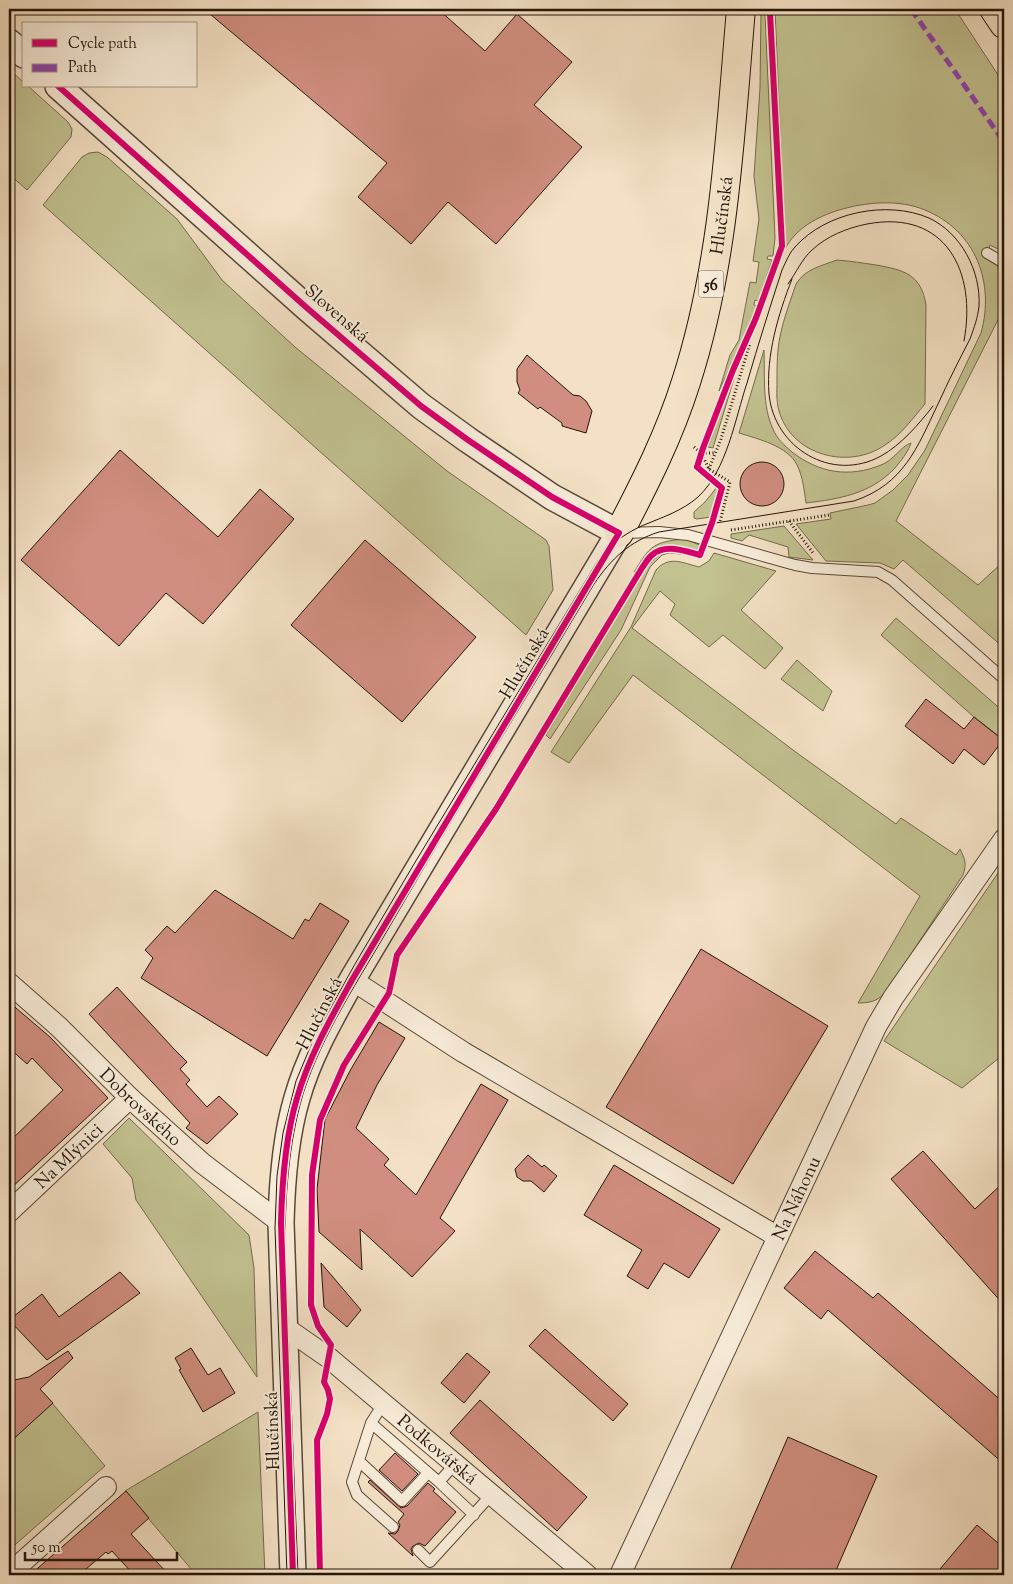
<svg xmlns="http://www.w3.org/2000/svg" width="1013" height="1584" font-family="'Sorts Mill Goudy',serif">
  <rect width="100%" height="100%" fill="#f4e1c5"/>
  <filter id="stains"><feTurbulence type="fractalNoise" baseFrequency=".004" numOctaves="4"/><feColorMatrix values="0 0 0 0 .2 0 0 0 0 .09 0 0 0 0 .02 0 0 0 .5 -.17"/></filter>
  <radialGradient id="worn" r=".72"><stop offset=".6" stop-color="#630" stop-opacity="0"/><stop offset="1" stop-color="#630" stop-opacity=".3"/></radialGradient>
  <path fill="#c2c190" stroke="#736b4c" d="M775,9H955L1004,84V252L990,245L986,258L1004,270V308L896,521L978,585L1004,561V648L903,560L894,569L880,563L826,561L796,524L831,519L830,513L868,505L875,503L893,490L908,475L925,450L981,333C995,283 976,231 925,210C899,199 866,202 839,210C817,217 796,228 785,249Z
    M761,12L765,14L775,238L773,256H768L767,259L772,260L759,301L755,300L754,305L758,307L719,391L730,355L739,340L750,282L756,283L759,262L753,261L759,219L754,176L760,88Z
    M9,69L24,83V86H28L68,122L72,129L71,137L27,190L9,174Z
    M98,152L107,157L177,219L222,280L295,347L447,471L546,540L549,546L553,590L526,635L43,205L82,157L89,153Z
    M837,260C850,261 863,263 876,265C904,270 921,274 926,305L925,404C913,418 901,435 885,445C849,470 792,456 779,411C776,401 777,391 777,381C777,371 777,360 778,350C780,328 789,305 796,284C805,269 821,266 837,260Z
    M764,350C765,375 762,406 773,429C777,439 784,445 792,452C819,473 849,478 881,465C893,461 901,446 911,443C908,452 901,461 894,469C870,494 839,499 806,503C804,490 803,477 797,465C788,446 758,439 739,433Z
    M739,362L713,448L708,447Z
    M717,487L719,491L711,517L697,519L694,518V512L705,502Z
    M784,526L813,560L789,557L788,547L749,535L742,541L731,538V534Z
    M685,539L702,546L695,551C658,542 659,544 634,572C651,545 653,542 685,539Z
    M669,551L681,554L669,553L662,555L650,567L621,630L550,739L546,735L642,574C649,565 656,553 669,551Z
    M714,553L776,571L741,610L783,648L765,669L723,635L709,647L670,615L675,604L660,591L632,628L797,753L896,824L901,818L956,855L960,849C965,859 967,864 963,875L890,986C881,999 875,1003 858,1003L920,896L633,675L569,763L551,752L631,627L656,570C669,555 683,563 699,567L709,561Z
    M896,618L1004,712V740L974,717L881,635Z
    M797,660L832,691L823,711L781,679Z
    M1004,864V1054L962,1088L884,1041Z
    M129,1118L249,1235L254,1268L257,1377L136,1200L132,1178L103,1144Z
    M52,1403L105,1466L9,1550V1443Z
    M258,1412L265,1575H188L192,1570L125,1491Z"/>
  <path fill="#d18e80" stroke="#241508" d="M204,9H438L485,51L517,14L572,62L534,105L582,147L496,244L448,202L411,244L358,197L387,163Z
    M527,355L573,395L580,396L586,401L592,411L586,433L562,426V423L540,407L538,409L518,393L520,390L517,382V369Z
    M120,450L218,537L260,489L294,519L203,624L166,593L119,646L21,560Z
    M740 484a22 22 0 1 1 44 0a22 22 0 1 1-44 0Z
    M365,540L476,637L402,722L291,625Z
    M926,699L964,729L974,717L1003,740L984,765L964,749L953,764L905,726Z
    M215,890L293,939L305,919L309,921L320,903L349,921L267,1056L141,978L153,958L145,950L167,926L175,933Z
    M701,949L828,1026L733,1184L606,1107Z
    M117,987L174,1049L187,1062L180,1069L190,1080L186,1084L207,1107L219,1096L238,1114L207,1144L186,1128L190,1123L89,1014Z
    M9,1002L50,1037L108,1098L9,1190V1142L63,1090L32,1058L27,1064L9,1048Z
    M379,1022L405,1038L377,1085L356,1128L389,1159L384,1165L416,1195L481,1084L508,1100L440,1218L455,1231L412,1277L360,1229L362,1270L319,1232L317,1189L325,1119L351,1069Z
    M923,1151L975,1209L1004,1182V1305L891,1179Z
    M528,1155L542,1167L544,1165L557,1176L544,1192L531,1181H523L517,1177L515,1169Z
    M614,1165L720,1229L689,1278L664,1263L648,1289L627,1276L642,1250L584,1215Z
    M815,1251L873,1298L878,1293L1004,1403V1464L828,1310L821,1319L784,1288Z
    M321,1263L361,1310L347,1327L324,1307Z
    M120,1272L140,1293L47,1360L9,1320L42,1294L59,1317Z
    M545,1329L628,1404L613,1421L529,1346Z
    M191,1348L208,1375L220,1368L235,1393L203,1412L179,1370L181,1369L175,1358Z
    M68,1351L73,1358L40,1389L53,1403L9,1443V1381L29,1377Z
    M467,1353L490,1372L464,1403L441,1383Z
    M480,1400L587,1497L557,1531L450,1433Z
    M788,1437L877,1476L834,1575H728Z
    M395,1453L418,1474L402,1491L379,1470Z
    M370,1480L401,1508L407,1506L428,1483L435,1489L433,1491L456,1512L425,1546L419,1543L413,1546L411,1549L413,1556L388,1533L395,1534L398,1531L400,1525L398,1522L404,1514L368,1482Z
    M126,1491L149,1518L131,1534L169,1575H134L112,1551L108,1554L106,1552L79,1575H30Z
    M977,1525L1004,1548V1568L998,1575H935Z"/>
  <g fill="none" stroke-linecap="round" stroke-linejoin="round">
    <g stroke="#584837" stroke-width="12">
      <path id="service" d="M987,253L1004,263
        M622,533L659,532L688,535L795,565L812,568L878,572L892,580L1004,679
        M383,1404L371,1423L439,1482L455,1464
        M371,1423L352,1482L357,1495L393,1527
        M359,1461L402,1501L428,1473
        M439,1482L474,1515
        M418,1550L430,1562L492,1494"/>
    </g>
    <g stroke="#584837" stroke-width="22">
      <g id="minor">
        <path d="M352,980L463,1052L778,1237"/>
        <path id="s1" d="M9,983L59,1027L130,1098L202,1163L281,1223"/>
        <path id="s2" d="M9,1212L130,1098"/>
        <path id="s3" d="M283,1326L329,1358L587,1575"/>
        <path d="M9,1574L106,1487"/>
        <path id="s4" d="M620,1575L876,1027L893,998L1004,839"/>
      </g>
    </g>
    <g stroke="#584837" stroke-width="28">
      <path id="tertiary" d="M9,42L24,55
        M58,86L307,308L421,406L468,440L552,497L619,533L352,980C331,1018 309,1056 297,1098C285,1138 282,1181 281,1223L293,1575"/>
    </g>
    <g stroke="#241508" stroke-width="30">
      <g id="primary">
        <path id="s5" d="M619,533C645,483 669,436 686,382C725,261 730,134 741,9"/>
      </g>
    </g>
    <g stroke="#241508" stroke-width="30">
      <path id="motorway" d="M994,9L1004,24"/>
    </g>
    <path stroke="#241508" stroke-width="3" stroke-dasharray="1 2.5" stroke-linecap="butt" d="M694,447L701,453L709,469L730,482L720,522
      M702,453H715
      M709,469L721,439L750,343
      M789,521L813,553
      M731,530L829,515"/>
    <use href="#service" stroke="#f8ecd9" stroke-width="10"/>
    <use href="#minor" stroke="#f8ecd9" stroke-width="20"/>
    <use href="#tertiary" stroke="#f8ecd9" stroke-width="25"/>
    <use href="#primary" stroke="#f4e1c5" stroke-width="28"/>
    <use href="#motorway" stroke="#f4e1c5" stroke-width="28"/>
    <path stroke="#241508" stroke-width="1" d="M792,279C778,315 766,355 769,394C774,448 832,483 881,456C901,445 919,424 933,406
      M788,284C796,273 802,259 812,250C827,236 847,228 867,224C946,209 977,272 964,341
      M287,1575L275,1228L277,1176L283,1133L296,1081L314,1038L355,964L414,864L597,562C609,545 625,533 644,525C663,517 682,511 698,497C727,470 735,419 747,383C758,345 770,307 782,270C786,262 789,253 795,247C826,212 887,200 929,218C961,233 981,271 979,306C978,317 974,328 970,339C959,360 948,382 938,404C917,448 904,484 854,501L659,532C630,541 611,559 594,584C527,697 457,809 391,924C360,978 322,1034 303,1094C288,1145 285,1198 285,1251L298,1575"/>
    <path stroke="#8e44ad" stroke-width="5" stroke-dasharray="10 5" stroke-linecap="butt" d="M911,9L1004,142"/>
    <g stroke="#f8ecd9" stroke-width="9">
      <path id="cycleway" d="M58,86L307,308L421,406L468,440L552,497L619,533L352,980C331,1018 309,1056 297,1098C285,1138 282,1181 281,1223L293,1575
        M320,1575L317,1440L327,1414L330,1399L328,1390L324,1382L331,1345L318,1326L311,1305L312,1175L320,1120L344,1065L389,993L397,955L496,809L642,568C645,564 648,558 652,555C665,543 685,551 700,555L712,523L722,488L697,467L703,448L733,370L756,318L782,246L770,13L769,9"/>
    </g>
    <use href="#cycleway" stroke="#d6006c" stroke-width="6"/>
  </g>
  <g text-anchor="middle" stroke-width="4" stroke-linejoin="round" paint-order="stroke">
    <rect fill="#f8ecd9" stroke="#645647" stroke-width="1" x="698.5" y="270.5" width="25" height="27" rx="4"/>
    <g font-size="16" font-weight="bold" fill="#241508">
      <text x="711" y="290">56</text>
    </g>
    <g font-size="18" fill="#241508" stroke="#f8ecd9">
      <text dy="6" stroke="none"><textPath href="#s5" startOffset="336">Hlučínská</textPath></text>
      <text transform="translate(337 313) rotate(41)" y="6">Slovenská</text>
      <text transform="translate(524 663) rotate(-59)" y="6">Hlučínská</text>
      <text transform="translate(319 1013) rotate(-63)" y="6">Hlučínská</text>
      <text dy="6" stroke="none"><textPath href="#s1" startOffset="181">Dobrovského</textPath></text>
      <text dy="6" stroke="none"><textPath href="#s2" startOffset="82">Na Mlýnici</textPath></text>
      <text dy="6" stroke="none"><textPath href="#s4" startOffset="416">Na Náhonu</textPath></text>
      <text transform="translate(272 1431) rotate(-92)" y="6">Hlučínská</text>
      <text dy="6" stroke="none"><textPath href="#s3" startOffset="198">Podkovářská</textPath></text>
    </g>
  </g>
  <rect width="1013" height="1584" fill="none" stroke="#f4e1c5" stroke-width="30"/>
  <rect x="10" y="10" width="993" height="1564" fill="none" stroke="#241508" stroke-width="2.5"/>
  <rect x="15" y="15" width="983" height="1554" fill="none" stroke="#241508"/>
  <rect x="22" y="22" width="175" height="65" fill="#f8ecd9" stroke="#a39685"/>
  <rect x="32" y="39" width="25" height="8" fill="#d6006c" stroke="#a39685"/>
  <text x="68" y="48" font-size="15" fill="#241508">Cycle path</text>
  <rect x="32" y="64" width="25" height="8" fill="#8e44ad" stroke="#a39685"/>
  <text x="68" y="72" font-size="15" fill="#241508">Path</text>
  <path d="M25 1552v8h152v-8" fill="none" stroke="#241508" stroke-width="2.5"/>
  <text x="32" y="1552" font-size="15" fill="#241508" stroke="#f8ecd9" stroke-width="4" paint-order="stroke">50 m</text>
  <rect width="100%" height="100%" filter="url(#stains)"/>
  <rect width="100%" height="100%" fill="url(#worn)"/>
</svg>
